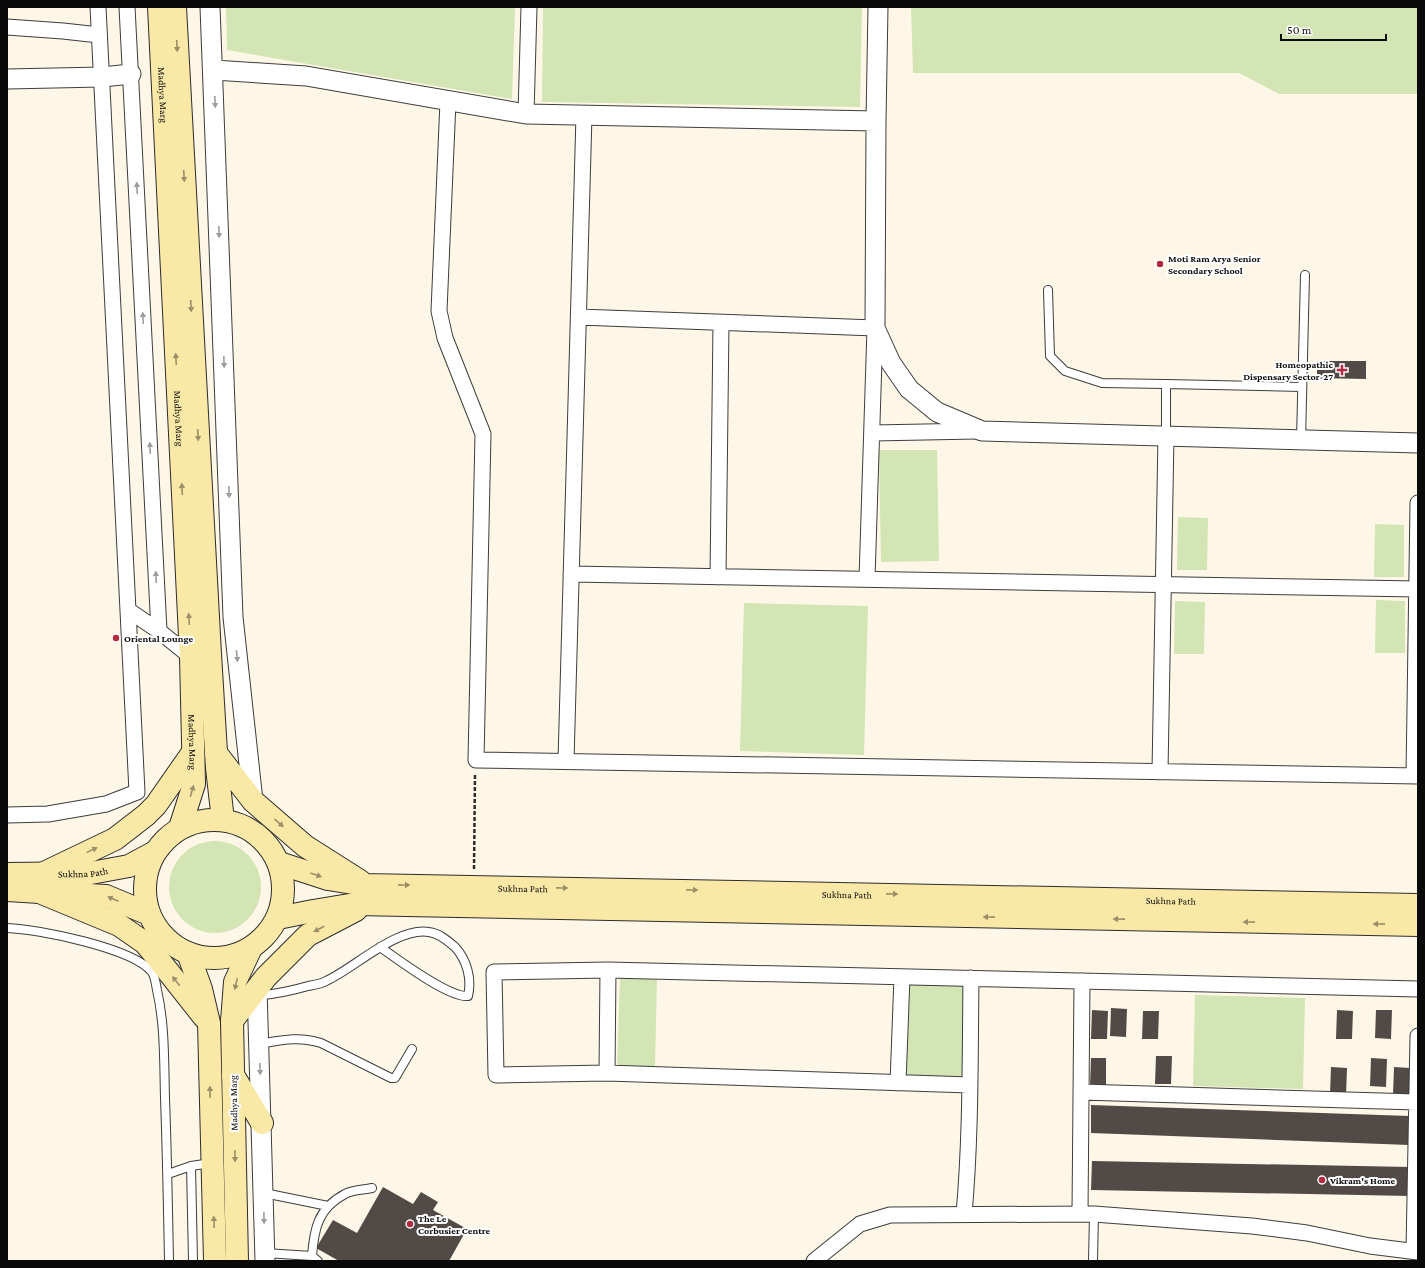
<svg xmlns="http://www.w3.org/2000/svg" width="1425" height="1268" font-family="'Crimson Pro',serif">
  <rect width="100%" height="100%" fill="#fef7e7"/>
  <path fill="#d3e5b4" d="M226,7H515L512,99L227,50Z
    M543,7H862L860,107L542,102Z
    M911,7H1418V94H1279L1239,73H913Z
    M879,450H937L939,561L881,562Z
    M1178,517L1208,518L1207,570H1177Z
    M1375,524L1404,525V577H1374Z
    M1376,600L1405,601V653H1375Z
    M1175,601L1205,602L1204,654H1174Z
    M744,603L868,606L864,755L740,751Z
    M169 887a46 46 0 1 1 92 0a46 46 0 1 1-92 0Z
    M620,976L657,978L655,1067L617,1066Z
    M908,981L966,983L962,1079L904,1077Z
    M1195,995L1305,998L1303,1089L1193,1086Z"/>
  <path fill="#514a47" d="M1317,361H1366V379L1317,378Z
    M1111,1008L1127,1009L1126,1037L1110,1036Z
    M1092,1010L1108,1011L1107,1039H1091Z
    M1337,1010L1353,1011L1352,1039H1336Z
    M1376,1010H1392L1391,1039L1375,1038Z
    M1143,1011H1159L1158,1039H1142Z
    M1156,1056H1172L1171,1084H1155Z
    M1091,1058H1106V1086H1090Z
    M1371,1058L1387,1059L1386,1087L1370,1086Z
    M1331,1067L1347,1068L1346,1096L1330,1095Z
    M1394,1067L1410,1068L1409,1096L1393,1095Z
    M1091,1105L1410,1116L1409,1145L1091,1133Z
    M1092,1161L1410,1167V1196L1091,1190Z
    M383,1187L413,1204L421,1192L438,1202L433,1210L467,1229L449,1261H339L316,1248L333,1220L357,1233Z"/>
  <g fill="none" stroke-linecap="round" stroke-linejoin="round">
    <g stroke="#3d3d3d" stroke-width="10">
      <path id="service" d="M1048,290L1050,356L1065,371L1102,383L1166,384
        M1166,436V384L1302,387
        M1301,440L1305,275
        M7,928C38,929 133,948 152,972C155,976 156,985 157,990C165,1025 164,1062 165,1098C167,1152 168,1207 169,1261
        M257,996C275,994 291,991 308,986C314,985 321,984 326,981C355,968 396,927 429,932C439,933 448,941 455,947C467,960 472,979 468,996C449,998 397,959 380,947
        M259,1044C282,1040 299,1036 321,1043L391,1078H395L412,1049
        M191,1166L193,1261
        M168,1174L191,1166L211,1163
        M264,1193L328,1206
        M265,1253L312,1256
        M318,1261L312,1256C314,1229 318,1208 345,1194C352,1190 363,1190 372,1188
        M1093,1261L1094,1214"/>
    </g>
    <g stroke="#3d3d3d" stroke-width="17">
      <path id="minor" d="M127,7L159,631L191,657
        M7,27L63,31L99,35
        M448,101L439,311L445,338L483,434L476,760L1418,776
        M526,114L529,7
        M579,317L875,328L867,579
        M872,433L977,431
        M571,574L1417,589
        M718,577L721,323
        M128,610L159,631
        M566,761L584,115
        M1160,772L1166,436
        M1414,776L1418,503
        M7,815L48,814L106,804L137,792L98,7
        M607,1073L608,970
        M898,1083L902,977
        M970,1085L607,1073L496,1075L494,972L608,970L1418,989
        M1081,1092L1416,1102
        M1080,1213L1082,981
        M964,1214C971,1136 970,1057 971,978
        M1414,1251L1418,1036
        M814,1261L860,1224L890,1215L1094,1214L1252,1226L1307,1233L1370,1246L1418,1252"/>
    </g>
    <g stroke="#3d3d3d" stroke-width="21">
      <path id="tertiary" d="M210,7L233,617L253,801
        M878,7L876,121L875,328L891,363L909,389L937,412L982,431L1418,443
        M214,70L306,76L526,114L876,121
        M7,79L102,77L131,74
        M257,988L265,1261"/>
    </g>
    <g stroke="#2c2c2c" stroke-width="24">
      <g id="secondary">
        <path id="s1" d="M159,7L191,657L194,784L180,828"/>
        <path d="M175,7L210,654L217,768L223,820"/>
        <path d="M216,753L253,801L305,846L360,881"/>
        <circle cx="214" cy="889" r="69"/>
        <path id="s2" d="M279,863L328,879L365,885L1418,905"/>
        <path d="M44,873L115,839L146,815L156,805L193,752"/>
        <path id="s3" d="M7,874L91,873L129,866L155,852"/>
        <path d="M7,890L106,896L149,914"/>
        <path d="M37,891L119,925L145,943L155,955L204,1017"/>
        <path d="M278,918L313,911L355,904L1418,925"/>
        <path d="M188,953L201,989L209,1023L215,1261"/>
        <path d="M232,1021L266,977L308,935L356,910"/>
        <path d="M233,1075L262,1123"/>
        <path d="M237,1261L232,1021L235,982L251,948"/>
      </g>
    </g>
    <path stroke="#2c2c2c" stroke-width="2.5" stroke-dasharray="4 2" stroke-linecap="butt" d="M474,869L475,774"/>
    <use href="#service" stroke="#fff" stroke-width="8"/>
    <use href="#minor" stroke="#fff" stroke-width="15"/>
    <use href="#tertiary" stroke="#fff" stroke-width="19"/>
    <use href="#secondary" stroke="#fae8a6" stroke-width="22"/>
  </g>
  <defs><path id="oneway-solid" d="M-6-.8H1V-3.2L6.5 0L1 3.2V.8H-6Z"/></defs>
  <g fill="#9a8f68">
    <use href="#oneway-solid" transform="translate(177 46) rotate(87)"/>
    <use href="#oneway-solid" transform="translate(184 176) rotate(87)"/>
    <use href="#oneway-solid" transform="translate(191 306) rotate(87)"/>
    <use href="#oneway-solid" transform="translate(176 359) rotate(-93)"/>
    <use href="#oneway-solid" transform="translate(198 435) rotate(87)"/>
    <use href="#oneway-solid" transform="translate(182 489) rotate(-93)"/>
    <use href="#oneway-solid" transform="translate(189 619) rotate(-93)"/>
    <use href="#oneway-solid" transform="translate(192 791) rotate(-73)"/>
    <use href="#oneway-solid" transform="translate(279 823) rotate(41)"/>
    <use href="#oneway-solid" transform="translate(92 850) rotate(-26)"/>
    <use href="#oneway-solid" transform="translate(316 875) rotate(19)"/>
    <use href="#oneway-solid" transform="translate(404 885) rotate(1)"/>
    <use href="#oneway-solid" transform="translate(562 888) rotate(1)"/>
    <use href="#oneway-solid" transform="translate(692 890) rotate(1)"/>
    <use href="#oneway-solid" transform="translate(892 894) rotate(1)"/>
    <use href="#oneway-solid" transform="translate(113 899) rotate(-157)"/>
    <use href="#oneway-solid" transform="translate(989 917) rotate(-179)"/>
    <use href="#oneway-solid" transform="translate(1119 919) rotate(-179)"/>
    <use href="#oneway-solid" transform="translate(1249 922) rotate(-179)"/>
    <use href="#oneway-solid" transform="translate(1379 924) rotate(-179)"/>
    <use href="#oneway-solid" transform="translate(319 929) rotate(152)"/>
    <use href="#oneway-solid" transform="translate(176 981) rotate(-128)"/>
    <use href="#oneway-solid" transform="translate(236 984) rotate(103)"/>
    <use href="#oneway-solid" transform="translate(210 1092) rotate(-91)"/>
    <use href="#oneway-solid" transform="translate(235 1156) rotate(89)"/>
    <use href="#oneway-solid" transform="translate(214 1222) rotate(-92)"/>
  </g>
  <g fill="#9d9d9d">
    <use href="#oneway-solid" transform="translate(215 102) rotate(88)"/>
    <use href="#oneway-solid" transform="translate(137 188) rotate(-93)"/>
    <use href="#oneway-solid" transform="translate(219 232) rotate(88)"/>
    <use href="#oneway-solid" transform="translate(143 318) rotate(-93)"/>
    <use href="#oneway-solid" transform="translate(224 362) rotate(88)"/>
    <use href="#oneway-solid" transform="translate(150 448) rotate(-93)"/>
    <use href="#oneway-solid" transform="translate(229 492) rotate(88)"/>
    <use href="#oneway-solid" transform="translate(156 577) rotate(-93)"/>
    <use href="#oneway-solid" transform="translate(237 656) rotate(84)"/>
    <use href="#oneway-solid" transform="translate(260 1069) rotate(88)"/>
    <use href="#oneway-solid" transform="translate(264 1218) rotate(89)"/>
  </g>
  <g fill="#b02b40" stroke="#fff" stroke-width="1.5">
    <circle cx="1160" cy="264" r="4"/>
    <path d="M1340 364h4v4h4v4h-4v4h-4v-4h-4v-4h4z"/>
    <circle cx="116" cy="638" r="4"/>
    <circle cx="1322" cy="1180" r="4"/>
    <circle cx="410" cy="1224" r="4"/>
  </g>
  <g text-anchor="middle" stroke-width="4" stroke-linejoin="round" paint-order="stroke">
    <g font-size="10" fill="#0a0a0a" stroke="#fff">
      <text dy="4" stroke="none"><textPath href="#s1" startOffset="88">Madhya Marg</textPath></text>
      <text dy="4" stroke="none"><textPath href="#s1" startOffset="412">Madhya Marg</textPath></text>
      <text dy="4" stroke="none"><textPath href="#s1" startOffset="736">Madhya Marg</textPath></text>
      <text dy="4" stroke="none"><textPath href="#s3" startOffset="76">Sukhna Path</textPath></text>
      <text dy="4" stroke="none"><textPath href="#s2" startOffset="247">Sukhna Path</textPath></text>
      <text dy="4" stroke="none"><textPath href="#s2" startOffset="571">Sukhna Path</textPath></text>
      <text dy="4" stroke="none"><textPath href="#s2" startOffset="895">Sukhna Path</textPath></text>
      <text transform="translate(233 1103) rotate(-91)" y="4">Madhya Marg</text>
    </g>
    <g font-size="10" font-weight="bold" fill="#0a0a0a" stroke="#fff" text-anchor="start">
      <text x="1168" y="262">Moti Ram Arya Senior<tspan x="1168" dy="12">Secondary School</tspan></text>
      <text x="1333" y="368" text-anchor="end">Homeopathic<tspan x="1333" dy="12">Dispensary Sector-27</tspan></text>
      <text x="124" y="642">Oriental Lounge</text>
      <text x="1330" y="1184">Vikram's Home</text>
      <text x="418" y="1222">The Le<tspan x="418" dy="12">Corbusier Centre</tspan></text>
    </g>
  </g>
  <rect width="1425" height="1268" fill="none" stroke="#0a0a0a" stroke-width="16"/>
  <path d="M1281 34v6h105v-6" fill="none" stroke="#0a0a0a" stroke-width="2"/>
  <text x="1287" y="34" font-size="12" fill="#0a0a0a" stroke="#ffffff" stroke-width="3" paint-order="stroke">50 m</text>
</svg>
